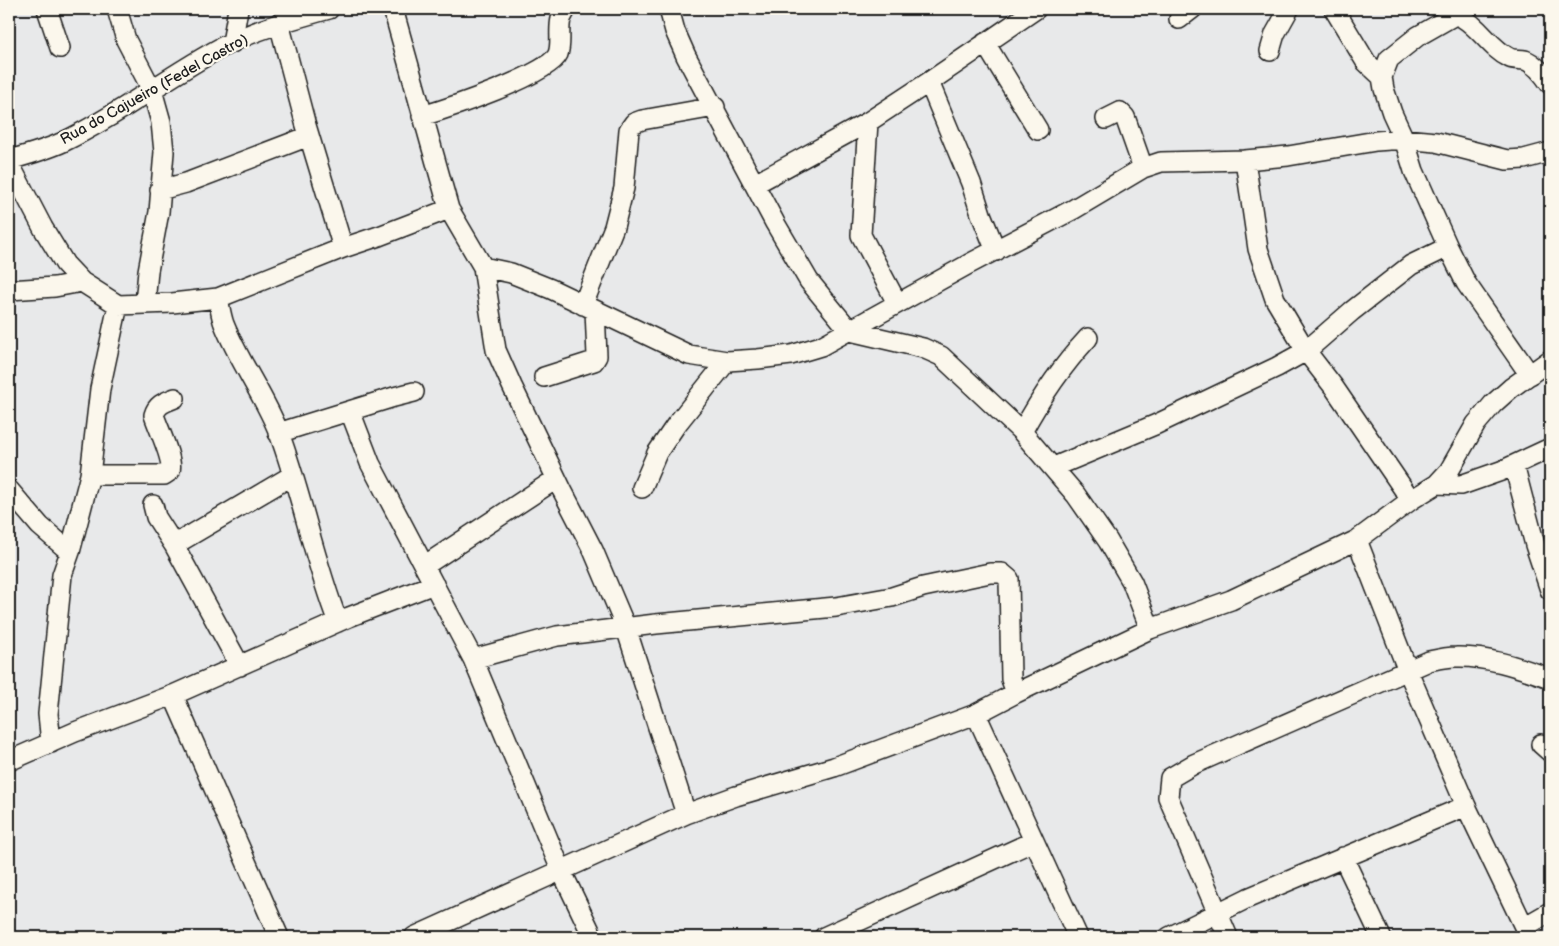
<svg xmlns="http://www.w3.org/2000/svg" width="1559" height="946" font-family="'Balsamiq Sans',sans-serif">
  <rect width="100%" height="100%" fill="#e8e9ea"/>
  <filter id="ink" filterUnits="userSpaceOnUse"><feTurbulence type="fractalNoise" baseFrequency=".02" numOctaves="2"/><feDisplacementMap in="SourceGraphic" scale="10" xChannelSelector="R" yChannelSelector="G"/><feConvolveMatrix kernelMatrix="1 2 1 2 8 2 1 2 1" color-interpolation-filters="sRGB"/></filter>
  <g filter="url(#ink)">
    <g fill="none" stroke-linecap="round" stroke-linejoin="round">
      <g stroke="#1c1c1c" stroke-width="22">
        <path id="minor" d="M47,9L60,48
          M117,9L126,40L152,90L161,122L164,152L159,212L148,271L145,304
          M393,9L449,209L483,267L496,350L512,386L562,490L593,550L626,628L686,814
          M669,9L675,31L686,56L775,223L809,281L850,331L923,348L941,356L1022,432L1076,495L1108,541L1132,582L1150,629
          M1334,9L1366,62L1382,77
          M1451,9C1455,14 1457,15 1463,18C1480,28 1491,49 1510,58C1514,60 1520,59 1525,60C1536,64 1544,75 1550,84
          M1455,15L1418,36L1389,59L1382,77L1384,89L1392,113L1404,139L1414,171L1448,247L1466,283L1530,375
          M1179,19L1192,9
          M279,23L305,122L343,248
          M232,43L238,9
          M985,43L1038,130
          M1270,51L1275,34L1289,9
          M929,82L971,183L981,214L996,251
          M422,116C446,109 549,75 558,54C562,43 558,30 561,19C562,16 565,12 566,9
          M1106,119L1120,112L1125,117L1143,168
          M868,122L861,235L897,303
          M9,160C27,155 46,150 63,142C119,115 169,75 224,46C257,29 293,19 329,9
          M1245,160L1258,249L1275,299L1306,351L1333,386L1411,500
          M9,163L43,228L65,264L82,282L118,305L172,303L218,298L343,248L379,236L449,209
          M755,184L868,122L929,82L1036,9
          M160,190L186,183L309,136
          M483,267L511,273L551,289L689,355L727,361L758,359L791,355L821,346L969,264L1074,209L1143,168L1161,162L1245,160L1288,156L1376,141L1404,139L1436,142L1507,160L1524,159L1550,152
          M9,290L55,287L82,282
          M218,298C220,307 221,316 224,324C239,362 264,395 279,433C302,495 314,561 338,622
          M583,305L614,227L624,188L629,130L634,123L642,120L715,107
          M544,377L594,361L597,356L595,310
          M350,411L370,463L473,659L561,870L593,937
          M1022,432C1041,397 1061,367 1088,338
          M278,433L394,397L414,392
          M1514,465L1535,545L1550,590
          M1054,467L1157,424L1277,367L1306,351L1352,311L1411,265L1448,247
          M90,475H164L170,471C174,460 158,428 154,415C157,404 165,402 175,398
          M1437,484L1461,485L1501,471L1550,448
          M642,488L657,453L676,425L727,361
          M9,490L40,526L70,552
          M153,505L156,517L174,545L240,666
          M1357,540L1408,671L1466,806L1529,937
          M174,545L293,475
          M424,566L556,479
          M473,659L557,636L656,624L836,607L892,597L923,587L990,573H1002L1009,579L1011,679L1016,693
          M173,695L279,937
          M976,714L1078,937
          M51,743L48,714L62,575L70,552L90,475L100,389L118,305
          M1541,744L1550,752
          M9,761L75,732L173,695L349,617L434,584
          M1343,857L1381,937
          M1524,927L1550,912
          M414,937L686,814L736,796L834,767L976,714L1016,693L1150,629L1231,600L1357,540L1411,500L1437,484L1449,471L1476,424L1493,404L1511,388L1550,360
          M824,937L1034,841
          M1169,937L1248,898L1466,806
          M1228,937L1168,797L1170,778L1194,764L1429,661C1438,659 1447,657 1456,657C1488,656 1521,668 1550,678"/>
      </g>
      <use href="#minor" stroke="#fbf7ec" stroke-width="19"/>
    </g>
  </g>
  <g text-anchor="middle" stroke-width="4.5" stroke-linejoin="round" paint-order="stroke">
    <g font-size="15" fill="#1c1c1c" stroke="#fbf7ec">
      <text transform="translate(154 89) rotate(-29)" y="5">Rua do Cajueiro (Fedel Castro)</text>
    </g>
  </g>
  <rect width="1559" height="946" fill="none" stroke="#fbf7ec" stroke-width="30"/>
  <rect x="15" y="15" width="1529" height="916" fill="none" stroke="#1c1c1c" stroke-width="2" filter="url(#ink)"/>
</svg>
